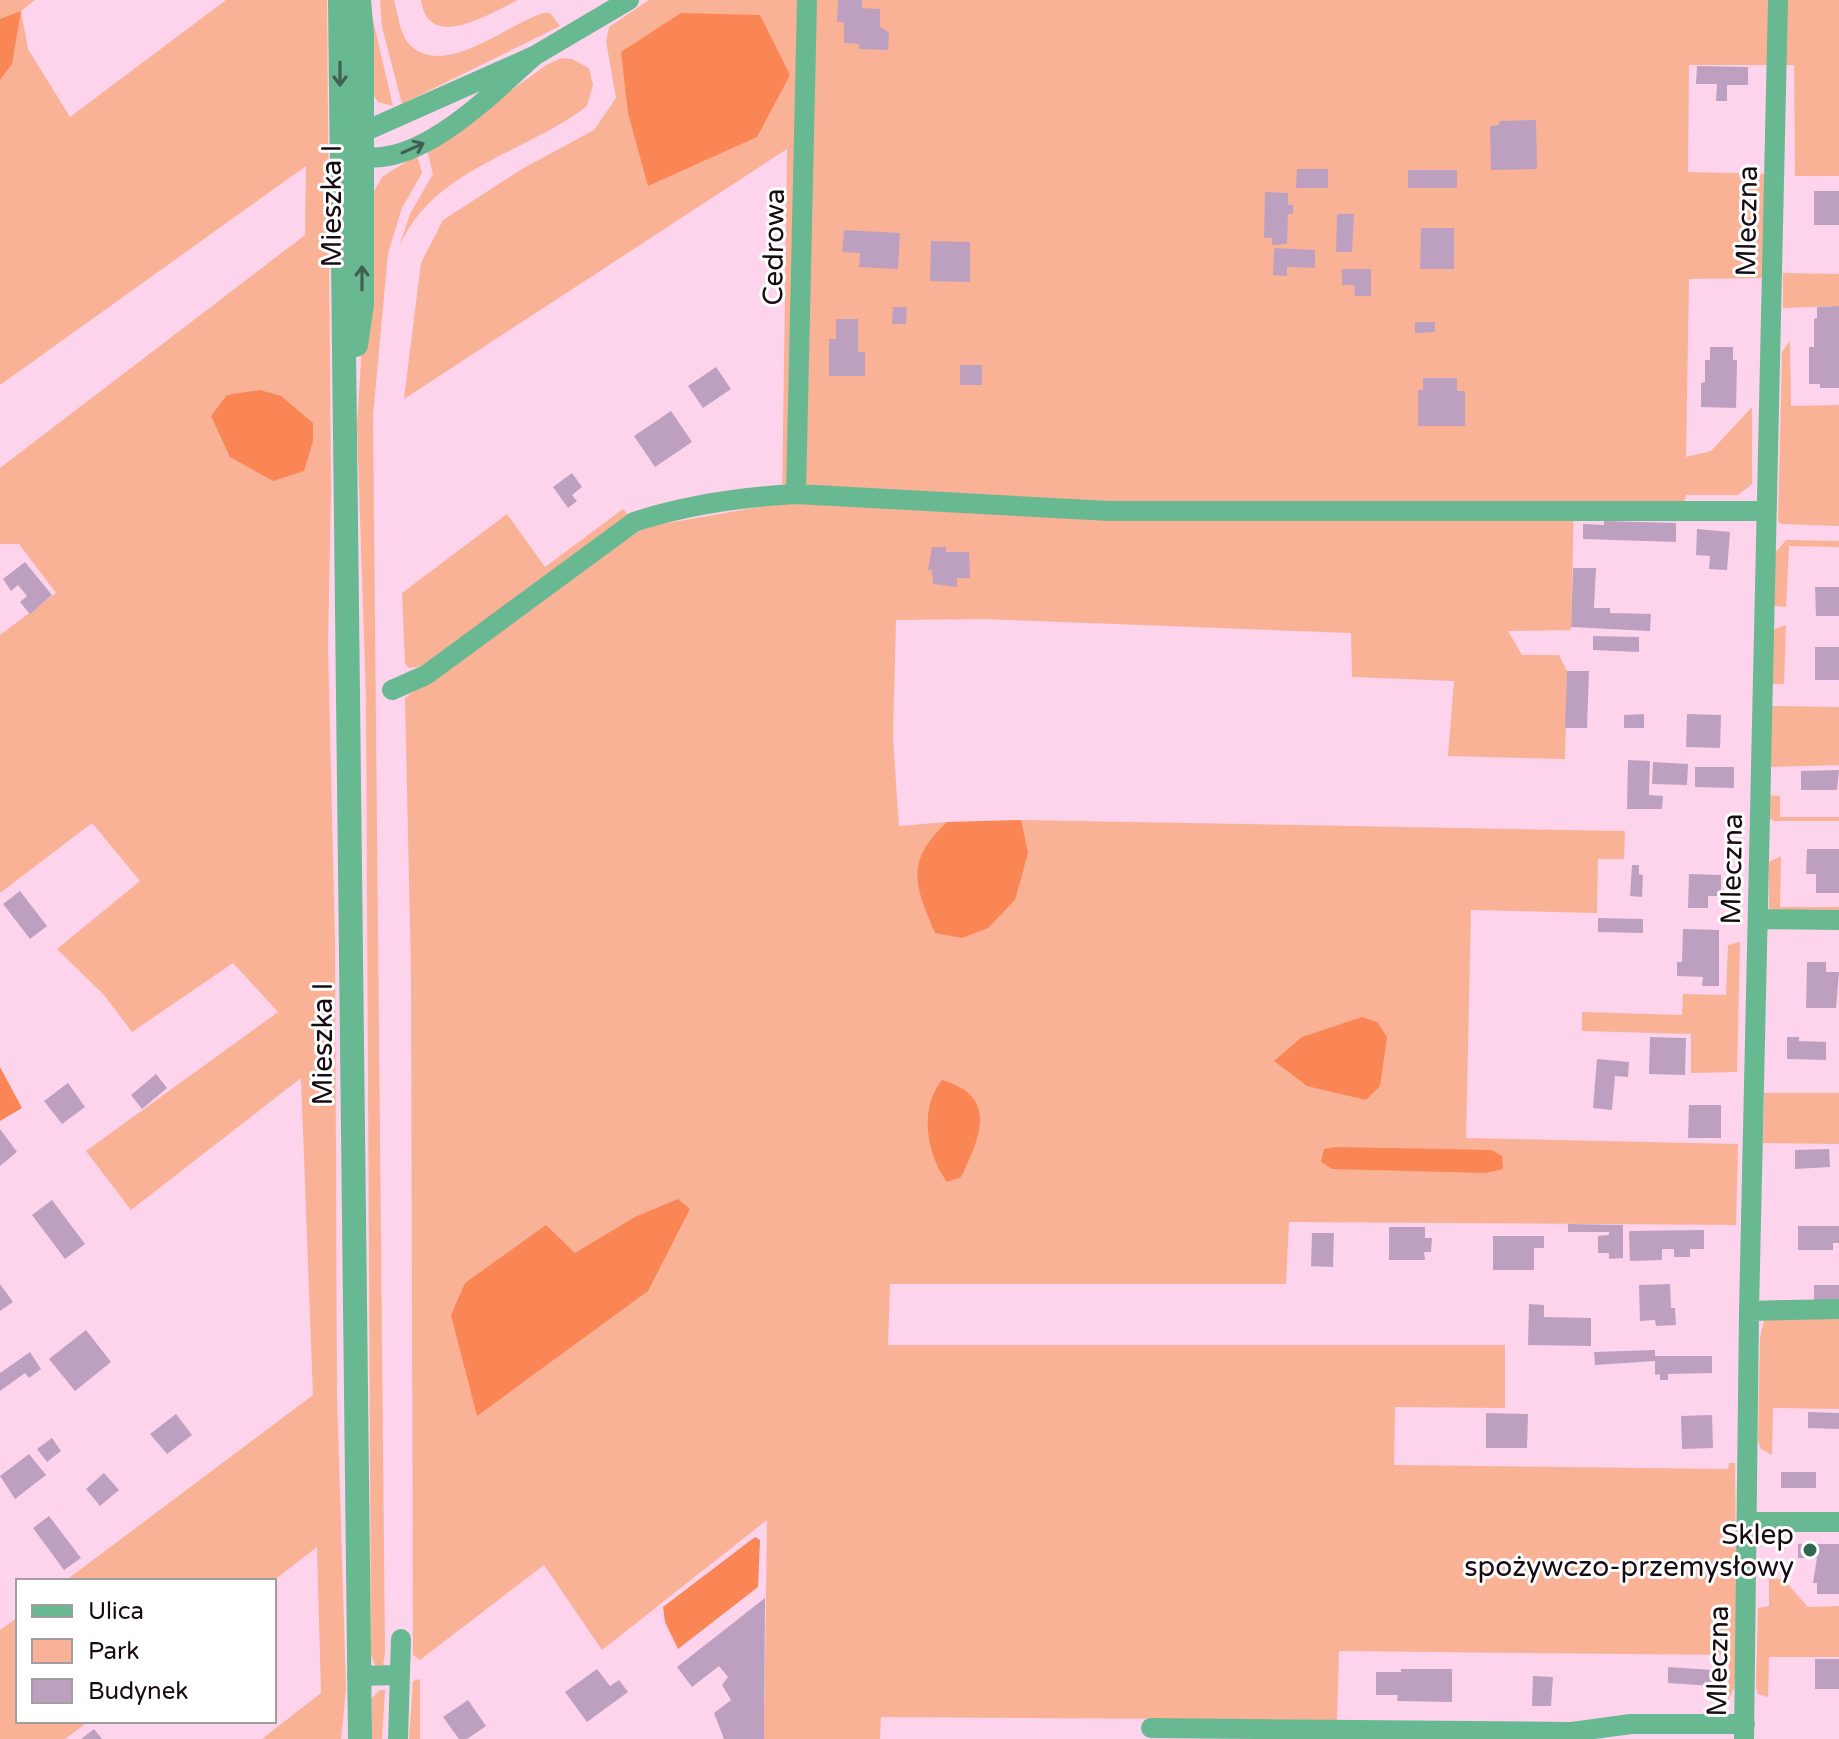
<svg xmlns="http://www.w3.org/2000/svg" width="1839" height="1739" font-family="'Varela Round',sans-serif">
  <rect width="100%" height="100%" fill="#fdd4ec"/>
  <path fill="#fab296" d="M0,0H35L21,11L28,49L70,117L226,0H327L331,487L328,646L335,942L337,1394L346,1689L341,1739H262L321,1693L317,1547L273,1581H65L313,1395L301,1078L131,1210L86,1151L278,1012L233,963L132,1032L104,995L57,949L140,881L92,823L0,893V635L56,593L19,544H0V468L305,235L306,166L0,385Z
    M380,0H394C398,14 400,36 411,46C446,78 509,23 544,13H550L560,26L402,104L382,27Z
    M421,0H518C490,13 428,53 421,0Z
    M649,0H1839V176H1795L1794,65H1689L1688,172L1769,174L1765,278L1689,279L1686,457L1711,451L1752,407V484L1738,495H1686L1685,501H1574L1571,630L1508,631L1522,655H1559L1567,671L1565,759L1448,756L1454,681L1352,677L1351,633L985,619L896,620L893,738L899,826L947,822L943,826H1022L1021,820L1625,831L1624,859H1598L1597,913L1471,910L1466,1138L1738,1144L1736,1225L1289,1222L1286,1284H890L888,1345H1505V1408L1395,1407L1394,1465L1728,1469L1729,1463H1735L1737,1656L1734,1688L1728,1701L1729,1655L1339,1651L1337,1720L881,1717L880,1739H764L767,1520L602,1650L544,1565L420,1660L413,1655L411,972L405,698L570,576L645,527L782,503L787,149L404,399L421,263L443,220L522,169L594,130L616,98L606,41L609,27Z
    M371,12L393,106L378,102L373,94Z
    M562,58L572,59L589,68L593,85L587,106C525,154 433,168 399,247L410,214L433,174L427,150L548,64Z
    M417,155L422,173L402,208L388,253L373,416L385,1654L383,1666L376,1668L371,1655L366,699L357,426L371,197L382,177Z
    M1783,273L1839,274V306L1783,308Z
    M1790,341L1791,406L1839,405V526L1781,524L1778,521L1782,352Z
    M623,509L630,517L424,666L409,668L405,663L402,593L507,514L545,567Z
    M1786,540L1839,541V547L1789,546L1786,607L1774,606L1775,553Z
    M1786,625L1784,684H1772V630Z
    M1771,706L1839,707V765L1770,767Z
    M1769,795L1780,796V817H1839V821H1774L1770,819Z
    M1781,856L1780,907H1839V912L1769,909V862Z
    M1740,942L1737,1072L1691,1073V1034L1582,1031V1012L1682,1015L1683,994L1726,995L1728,945Z
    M1764,1093H1839V1144L1763,1143Z
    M1769,1300H1839V1409L1773,1408L1772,1455L1761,1449L1758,1441L1760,1338Z
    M1769,1578L1783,1579L1808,1607L1839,1606V1657H1769L1768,1697L1758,1694L1756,1686L1758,1608L1769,1606Z
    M18,1617V1721H89L65,1739H0V1630Z
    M420,1679V1739H409L413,1681Z
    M380,1690H385L382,1739H371L372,1698Z"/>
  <path fill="#fa8555" d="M21,11L12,64L0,80V19Z
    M681,13L760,15L790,75L757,137L648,186L628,113L621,52Z
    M260,390L281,396L313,423V441L304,471L273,481L230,457L211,416L227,395Z
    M1021,820L1028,853L1015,900L988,928L962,938L935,933C914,883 905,862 947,822Z
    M1362,1017L1377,1022L1387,1037L1380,1086L1366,1100L1307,1086L1274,1061L1302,1037Z
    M0,1067L22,1108L0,1121Z
    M942,1080C998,1096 981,1136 961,1177L947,1182C926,1154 919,1108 942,1080Z
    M1336,1147L1491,1150L1502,1156L1503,1169L1485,1173L1332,1169L1321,1162L1324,1149Z
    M678,1199L690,1209L648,1291L477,1416L451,1315L465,1283L546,1225L575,1253L635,1217Z
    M755,1537L760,1540L758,1587L678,1649L665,1622L663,1607Z"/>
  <path fill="#bda0c0" d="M838,0H862V8L880,9V27L889,32L888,50L859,49V44L844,43V22H837Z
    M1697,66L1748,67V85H1727V101H1716L1717,84H1696Z
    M1536,120L1537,169L1491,170L1490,126L1499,125V121Z
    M1297,169H1328V188H1296Z
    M1408,170H1457V188H1408Z
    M1814,191H1839V225H1814Z
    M1265,192L1288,193V205H1293V214H1288L1287,244L1272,245V238H1264Z
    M1337,214H1354L1352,252H1336Z
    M1421,228H1454V269H1420Z
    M844,230L900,233L898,269L859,267L860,253L842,252Z
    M931,241L970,242V282L930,281Z
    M1274,248L1315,250V268L1287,267V276L1273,275Z
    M1342,269H1371V296H1355L1354,285H1342Z
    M1839,306V388H1820V384H1809V347H1814V319L1817,318V307Z
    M893,307H907L906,324H892Z
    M836,319H858V352H865V376H829V339H836Z
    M1415,322H1435V332L1415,333Z
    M1710,347H1733V360H1737L1736,408L1701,407V383L1705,382V360H1710Z
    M960,365H982V385H960Z
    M716,367L731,389L703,408L688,386Z
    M1423,378H1457V391H1465V426H1418V390H1423Z
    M671,411L692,442L655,467L634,436Z
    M572,473L582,487L572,495L577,501L568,508L553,487Z
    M1604,521L1676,523V542L1583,539V524L1604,525Z
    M1697,529L1730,532L1727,570L1709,569L1710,556L1696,555Z
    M932,547H946V552H969L970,578H957V587L933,584L932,570H928Z
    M25,562L52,595L30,614L20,602L27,596L18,585L11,591L3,579Z
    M1573,568H1596L1594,608H1610V613L1651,614L1650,631L1571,627Z
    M1815,587H1839V616H1816Z
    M1593,636L1639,637V652L1593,650Z
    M1815,647H1839V680H1815Z
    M1567,671H1589L1587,728H1565Z
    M1644,714V728H1624V715Z
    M1687,714L1721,715L1720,748L1686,747Z
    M1628,760L1650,761L1649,795L1663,796L1662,809H1627Z
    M1653,762L1688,764L1687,785L1652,784Z
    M1695,767H1734V788L1695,787Z
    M1839,770L1837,790H1801V771Z
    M1807,849H1839V893H1816V874H1806Z
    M1632,865H1639V874L1643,875L1642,897L1630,896Z
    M1689,874L1721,875V896H1708V908H1688Z
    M20,891L47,926L30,939L3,904Z
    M1598,918L1643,919V933L1598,932Z
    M1683,929L1719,930V986H1702L1703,977L1677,976V962H1682Z
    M1807,962H1826V972H1839L1836,1008H1806Z
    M1650,1037L1686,1038L1685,1075L1649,1074Z
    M1787,1037H1799V1041L1826,1042V1060L1787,1059Z
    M1597,1059L1629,1062L1628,1077L1615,1076L1612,1110L1593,1108Z
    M156,1074L167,1088L142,1109L131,1095Z
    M68,1083L85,1107L62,1124L44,1101Z
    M1689,1105H1721V1138H1688Z
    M0,1129L17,1152L0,1166Z
    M1829,1149L1830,1167L1795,1169V1150Z
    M52,1200L85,1244L65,1259L32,1215Z
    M1568,1224L1623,1225V1258L1609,1259V1253H1598V1236L1609,1235V1232H1568Z
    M1798,1226H1839V1243H1833V1250H1798Z
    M1389,1227H1425V1238H1432L1431,1252H1424L1425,1260H1389Z
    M1704,1230V1249H1690V1257H1674V1249H1662V1260L1630,1261L1629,1231Z
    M1312,1233H1334L1333,1267L1311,1266Z
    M1493,1236H1544V1248H1534V1270H1493Z
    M0,1284L13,1302L0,1311Z
    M1670,1284L1671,1308H1675L1676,1325L1656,1326L1655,1320L1640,1321L1639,1285Z
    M1814,1285H1839V1300H1814Z
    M1529,1304L1544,1305V1317L1591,1318V1346L1528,1345Z
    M86,1330L111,1362L75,1391L49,1359Z
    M1655,1350V1356H1712V1373L1668,1374V1380H1660V1374L1655,1375V1361L1595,1365L1594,1352Z
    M30,1352L41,1369L29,1378L25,1373L0,1391V1373Z
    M1808,1412L1839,1413V1429L1808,1428Z
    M1486,1413L1528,1414L1527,1448H1486Z
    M176,1414L192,1435L167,1454L150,1434Z
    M1712,1415L1713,1448L1682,1449L1681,1416Z
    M52,1438L61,1451L47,1462L37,1449Z
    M29,1454L46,1475L15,1499L0,1476Z
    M1781,1472H1816V1488H1781Z
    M104,1473L119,1490L100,1506L86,1489Z
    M49,1516L81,1558L64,1570L33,1528Z
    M1798,1544H1839V1594H1817V1583H1813L1817,1558H1798Z
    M765,1598L764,1739H724L714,1713L731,1700L722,1685L728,1677L719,1666L692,1687L677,1667Z
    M1815,1659H1839V1689H1815Z
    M1668,1667L1713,1670L1712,1686L1668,1683Z
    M597,1669L610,1686L619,1680L628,1692L587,1722L565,1692Z
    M1401,1669H1452V1702L1397,1701L1398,1695H1376V1672H1401Z
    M1533,1676L1553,1677L1551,1706H1532Z
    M468,1700L486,1726L467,1739H459L443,1717Z
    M94,1729L102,1739H81Z"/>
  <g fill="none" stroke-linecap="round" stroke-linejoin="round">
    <path stroke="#68b892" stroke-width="20" d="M534,56C489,96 403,187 339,148L361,133L534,56L629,0
      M796,494L807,0
      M392,690L426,675L634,522C686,505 741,497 796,494L1110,511H1767
      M1758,919L1839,920
      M1749,1311L1839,1309
      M1747,1522H1839
      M357,1676L400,1675
      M1151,1728L1572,1732L1631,1724H1745
      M398,1739L401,1639
      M1744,1739L1749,1311L1778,0"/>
    <path stroke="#68b892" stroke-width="24" d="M340,0L360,1739
      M356,345L362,304V35L359,0"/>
  </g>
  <defs><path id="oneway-shaft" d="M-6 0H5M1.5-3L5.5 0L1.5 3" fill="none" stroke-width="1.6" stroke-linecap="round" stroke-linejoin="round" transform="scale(2)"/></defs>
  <g stroke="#406152">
    <use href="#oneway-shaft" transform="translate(340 74) rotate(90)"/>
    <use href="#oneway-shaft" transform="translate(413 148) rotate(-24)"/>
    <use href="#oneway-shaft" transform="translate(362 278) rotate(-90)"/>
  </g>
  <circle fill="#30674e" stroke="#fff" stroke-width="3" cx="1810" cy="1550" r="8"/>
  <g text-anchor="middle" stroke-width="6" stroke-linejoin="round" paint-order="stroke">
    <g font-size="28" fill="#170a12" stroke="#fff">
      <text transform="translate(331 206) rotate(-90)" y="10">Mieszka I</text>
      <text transform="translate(1746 221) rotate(-89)" y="10">Mleczna</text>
      <text transform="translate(773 247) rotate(-89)" y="10">Cedrowa</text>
      <text transform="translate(1731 869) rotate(-89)" y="10">Mleczna</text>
      <text transform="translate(322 1044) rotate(-90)" y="10">Mieszka I</text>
      <text transform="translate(1717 1661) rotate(-89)" y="10">Mleczna</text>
    </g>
    <g font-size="28" fill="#170a12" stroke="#fff" text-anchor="end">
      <text x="1794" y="1544">Sklep<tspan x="1794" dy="32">spożywczo-przemysłowy</tspan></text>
    </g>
  </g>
  <rect x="16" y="1579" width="260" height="144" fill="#ffffff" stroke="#a29da0" stroke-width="2"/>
  <rect x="32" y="1605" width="40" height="12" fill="#68b892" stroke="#a29da0" stroke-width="2"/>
  <text x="88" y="1619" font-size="24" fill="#170a12">Ulica</text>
  <rect x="32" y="1639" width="40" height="24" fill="#fab296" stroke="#a29da0" stroke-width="2"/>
  <text x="88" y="1659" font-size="24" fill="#170a12">Park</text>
  <rect x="32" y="1679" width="40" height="24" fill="#bda0c0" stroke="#a29da0" stroke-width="2"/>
  <text x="88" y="1699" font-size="24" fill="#170a12">Budynek</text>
</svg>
